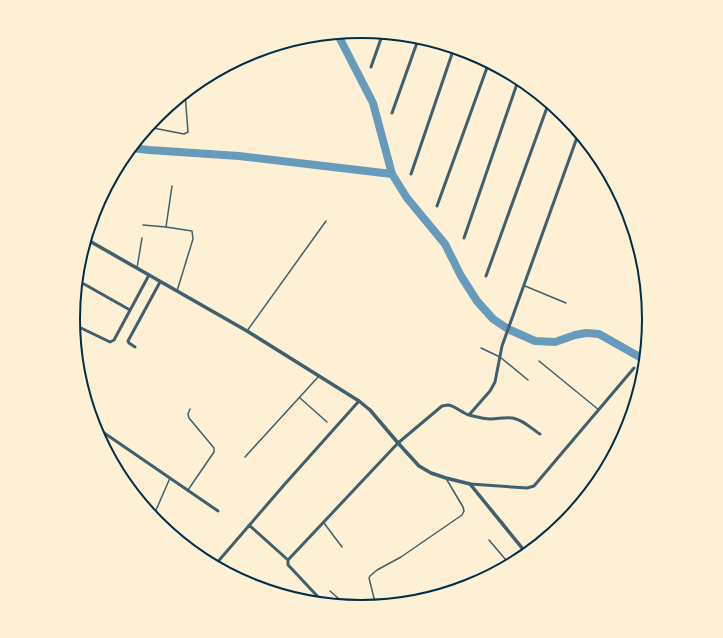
<svg xmlns="http://www.w3.org/2000/svg" width="723" height="638" font-family="'Roboto Serif',serif">
  <rect width="100%" height="100%" fill="#fdf0d5"/>
  <g fill="none" stroke-linecap="round" stroke-linejoin="round">
    <path stroke="#669bbc" stroke-width="8" d="M337,33L373,103L392,174L407,198L445,244L461,276L477,301L493,319L508,329L535,341L555,342L575,335L586,333L599,334L645,360
      M131,148L149,150L239,156L392,174"/>
    <path stroke="#3f606c" stroke-width="1.5" d="M148,127L184,134L188,132L185,93
      M110,182L114,183
      M143,225L166,227L192,231L193,239L177,291
      M166,227L172,186
      M137,268L142,238
      M525,286L566,303
      M247,331L326,221
      M481,348L500,357L528,380
      M539,361L599,410
      M300,398L327,422
      M245,457L319,376
      M188,490L214,452V448L189,418L188,414L190,409
      M153,517L170,478
      M324,523L342,547
      M489,540L506,560H509L523,551
      M330,591L346,605
      M376,606L369,578L370,576L377,570L401,557L462,515L464,511L463,507L447,480"/>
    <path stroke="#3f606c" stroke-width="3" d="M371,67L383,33
      M392,113L419,37
      M411,174L454,48
      M437,206L489,62
      M464,238L519,78
      M486,276L549,102
      M84,284L130,310
      M81,328L110,342L114,340L149,275
      M135,347L129,343L128,341L160,282
      M469,415C477,417 483,419 491,419C499,419 508,416 516,419C524,421 532,429 540,434
      M94,426L218,511
      M470,484L527,488L534,486L634,368
      M249,525L288,560
      M215,565L284,485L359,401
      M255,586L257,584
      M320,599L291,568L288,565V560L398,443L442,406C442,406 448,405 448,405C456,406 462,413 469,415L490,391L495,382L502,346L579,132"/>
    <path stroke="#3f606c" stroke-width="3.5" d="M86,239L247,331L359,401L370,410L398,443L419,466L431,473L446,478L470,484L527,554"/>
  </g>
  <path d="M0 0H723V638H0ZM80 319a281 281 0 1 1 562 0a281 281 0 1 1-562 0Z" fill="#fdf0d5" fill-rule="evenodd"/>
  <path fill="none" stroke="#003049" stroke-width="2" d="M80 319a281 281 0 1 1 562 0a281 281 0 1 1-562 0Z"/>
</svg>
